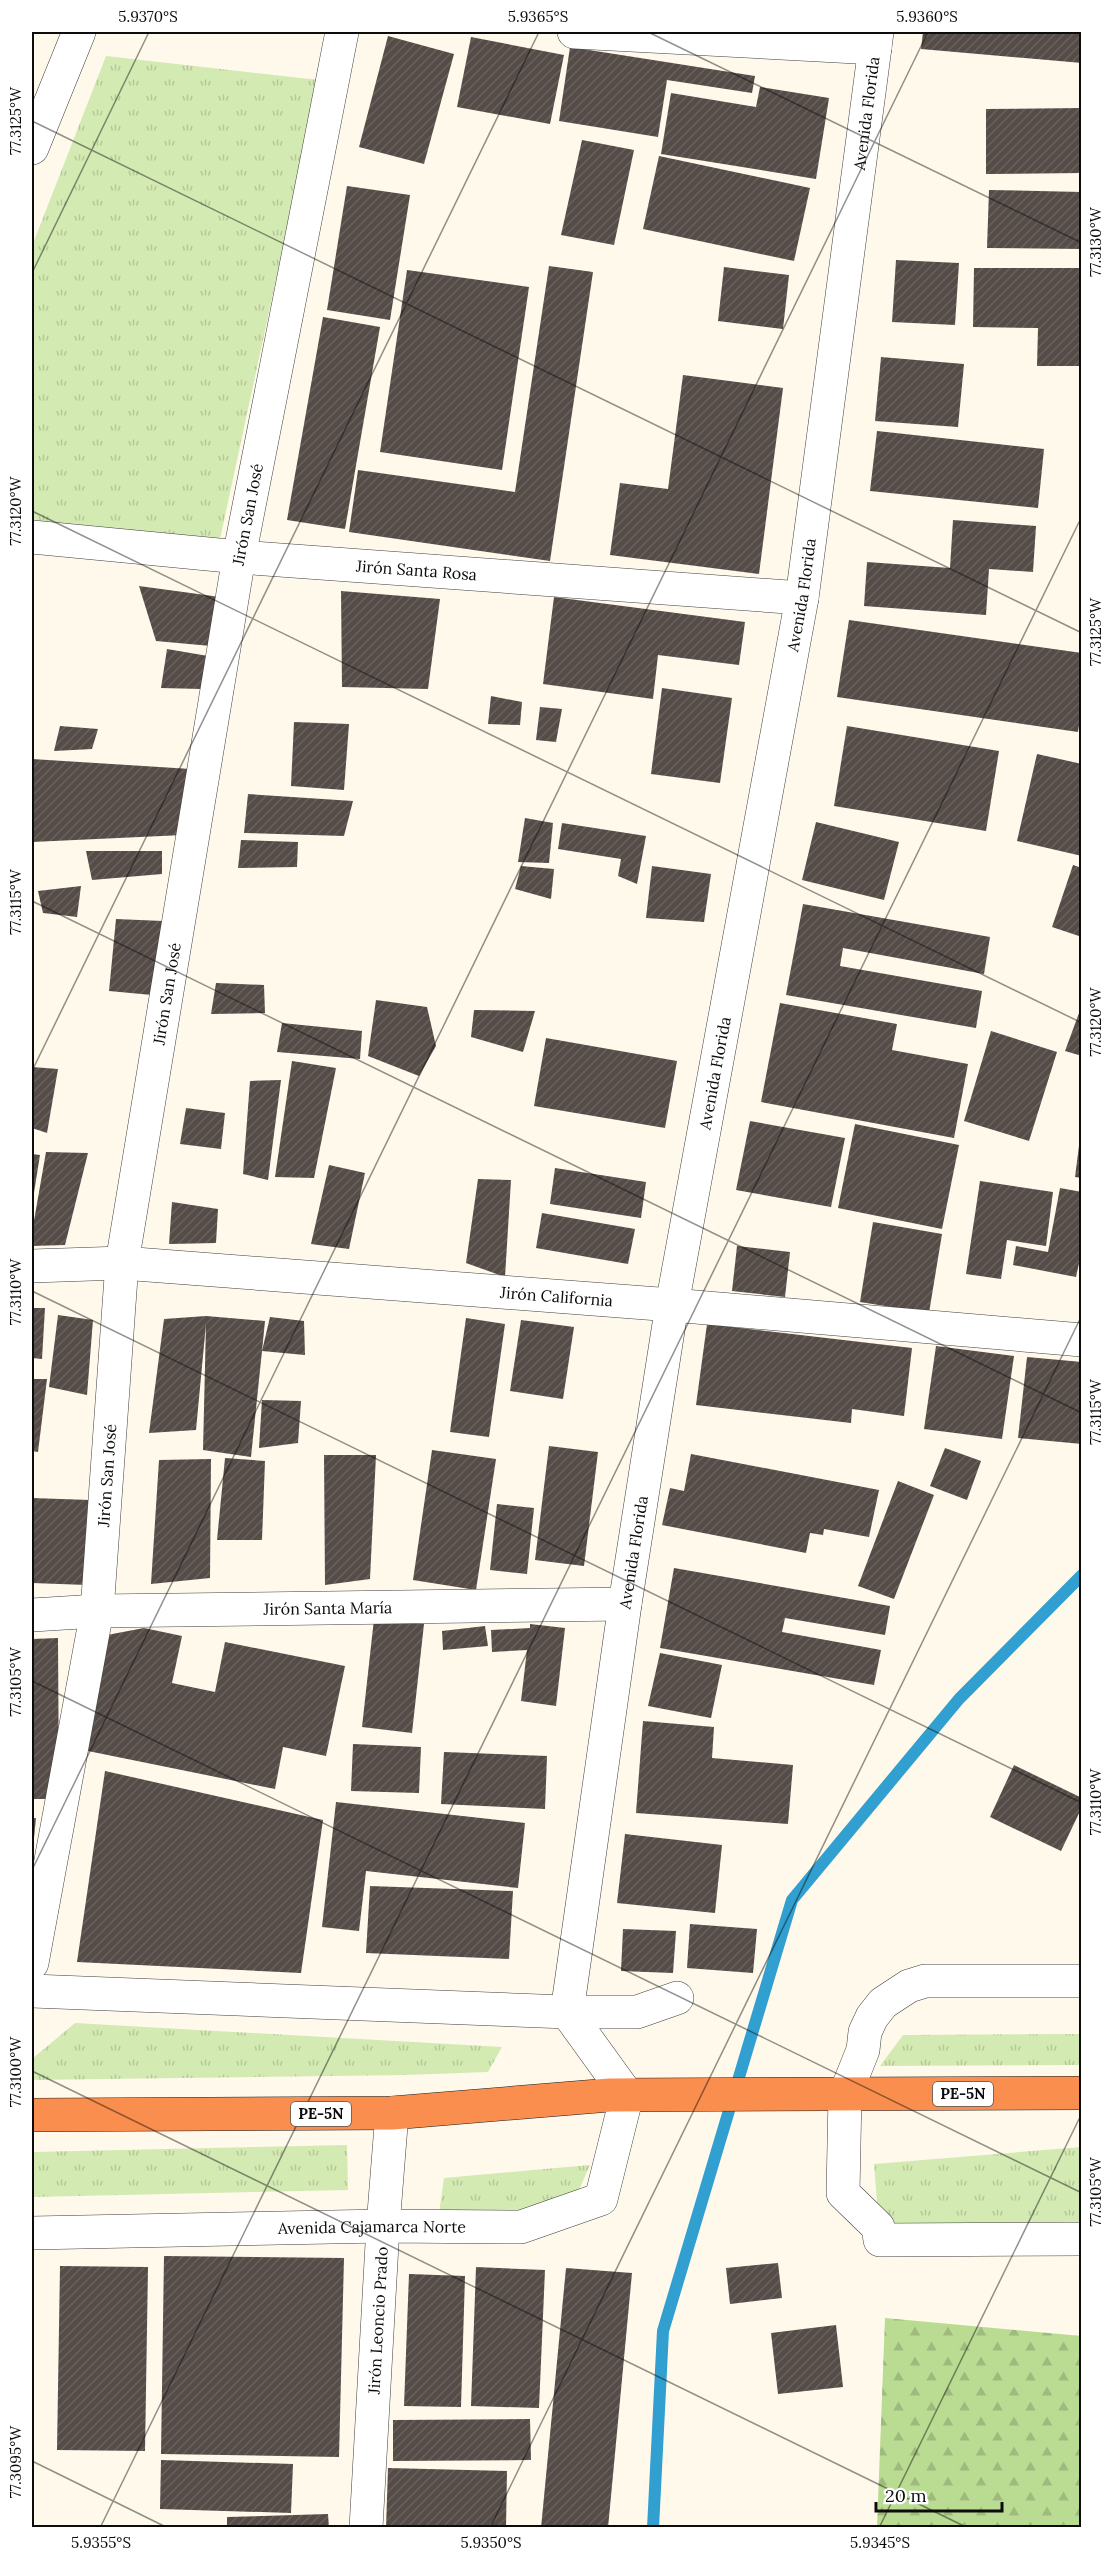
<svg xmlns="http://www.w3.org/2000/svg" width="1113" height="2559" font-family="Lora,serif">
  <defs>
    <pattern id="grass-tufts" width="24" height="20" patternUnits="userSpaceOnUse" patternTransform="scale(1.5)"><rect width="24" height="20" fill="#d4eab3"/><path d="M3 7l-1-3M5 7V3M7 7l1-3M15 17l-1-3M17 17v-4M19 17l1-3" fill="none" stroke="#b5c899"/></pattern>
    <pattern id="forest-firs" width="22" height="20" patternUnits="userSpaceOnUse" patternTransform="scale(1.5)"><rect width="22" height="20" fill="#b9db92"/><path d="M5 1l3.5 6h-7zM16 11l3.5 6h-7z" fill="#9ebb7d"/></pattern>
    <pattern id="building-hatch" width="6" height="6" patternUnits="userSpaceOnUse" patternTransform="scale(1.5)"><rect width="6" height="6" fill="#554c48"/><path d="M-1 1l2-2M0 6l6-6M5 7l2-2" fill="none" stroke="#68615e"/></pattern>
  </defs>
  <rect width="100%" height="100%" fill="#fff9eb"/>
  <path fill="url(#grass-tufts)" d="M106,56L319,80L217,553L32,535V246Z
    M75,2023L502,2047L488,2072L405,2075L32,2080V2059Z
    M1081,2034V2065L880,2066L903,2035Z
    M347,2145L348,2190L32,2197V2152Z
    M1081,2147V2222L880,2240L874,2164Z
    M590,2165L570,2210L437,2227L444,2178Z"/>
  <path fill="url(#forest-firs)" d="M885,2318L1081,2336V2527H877Z"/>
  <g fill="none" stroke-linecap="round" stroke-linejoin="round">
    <path stroke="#329fd1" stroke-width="12" d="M653,2528L663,2331L792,1900L959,1699L1082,1575"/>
  </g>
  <path fill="url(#building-hatch)" d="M923,32H1082V63L921,49Z
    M388,36L454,54L424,164L359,147Z
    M471,37L564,55L550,124L457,107Z
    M570,47L755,76L752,93L667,80L658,137L559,121Z
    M760,87L829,98L816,179L661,154L671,93L756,107Z
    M1082,108V173L986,174V109Z
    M582,140L634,150L614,245L561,235Z
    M659,156L810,188L794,261L643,229Z
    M347,186L410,195L390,320L327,310Z
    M989,190L1082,192V249L987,248Z
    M896,260L959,263L955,325L892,322Z
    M549,266L593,272L550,561L349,532L358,470L515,492Z
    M724,267L789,275L783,329L718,321Z
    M974,268H1082V366H1037L1038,328L973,327Z
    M407,270L529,287L502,470L380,452Z
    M323,317L380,327L345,529L287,520Z
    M881,357L964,364L958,427L875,421Z
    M683,375L783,388L759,574L610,555L620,483L668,489Z
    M877,431L1044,449L1038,508L870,491Z
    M953,520L1036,526L1033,572L989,569L986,615L864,606L867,562L950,568Z
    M139,586L220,597L211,646L156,641Z
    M341,591L440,599L428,689L342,687Z
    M554,597L745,622L739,665L658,655L653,699L543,684Z
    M849,620L1082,653V705L1078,732L837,697Z
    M167,649L208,656L201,689L161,688Z
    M662,688L732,698L720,783L651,774Z
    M491,696L522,702L520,725L488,724Z
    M540,707L562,709L556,742L536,740Z
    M294,722L349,724L344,790L291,786Z
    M60,726L98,729L92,749L54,751Z
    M847,726L999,751L986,831L834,806Z
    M1037,754L1082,764V856L1017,841Z
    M32,759L191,769L183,835L32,842Z
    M248,794L353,801L344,836L244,833Z
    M525,818L553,823L549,863L518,862Z
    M816,822L899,842L884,900L802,880Z
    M562,823L646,836L637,884L618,876L621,859L558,849Z
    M241,840L298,842L297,867L238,868Z
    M86,851H162V874L92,880Z
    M1073,865L1082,868V937L1052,927Z
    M521,866L554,869L551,899L515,889Z
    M652,866L711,874L704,922L646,918Z
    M81,886L77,917L43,913L38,891Z
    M803,904L990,937L984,974L843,948L840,966L982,991L976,1028L786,995Z
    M116,919L163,921L152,995L109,991Z
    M216,983L264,985L265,1013L211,1014Z
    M376,1000L427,1007L436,1046L419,1076L368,1056Z
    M780,1003L897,1024L892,1050L968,1064L954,1138L761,1102Z
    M1082,1005V1056L1065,1051Z
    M474,1010L535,1011L523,1052L471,1037Z
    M282,1023L362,1031L360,1059L277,1052Z
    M991,1031L1057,1052L1029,1141L964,1121Z
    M546,1038L677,1061L665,1128L534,1106Z
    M292,1061L336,1068L314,1178L275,1177Z
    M32,1067L58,1069L47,1133L32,1128Z
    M281,1080L268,1180L243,1174L250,1081Z
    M186,1108L225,1113L221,1149L180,1144Z
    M750,1121L845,1138L831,1207L736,1190Z
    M855,1124L959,1145L942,1229L838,1208Z
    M1080,1138H1082V1178L1075,1177Z
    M46,1152L88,1153L65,1245L32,1246V1232Z
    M32,1154L40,1155L33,1199H32Z
    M329,1165L365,1173L349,1249L311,1244Z
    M555,1168L646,1182L641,1218L550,1204Z
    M478,1179L511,1180L505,1277L466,1263Z
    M980,1181L1053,1192L1046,1246L1007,1240L1001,1279L966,1274Z
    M1060,1188L1082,1192V1250L1076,1277L1013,1265L1016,1246L1048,1252Z
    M172,1202L218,1209L216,1243L169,1244Z
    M542,1213L635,1229L628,1264L536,1248Z
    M873,1222L942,1234L929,1313L860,1302Z
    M737,1246L790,1252L785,1297L732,1291Z
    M32,1308H45L42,1359L32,1358Z
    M58,1315L93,1320L87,1395L49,1387Z
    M206,1316L265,1321L262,1351L270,1317L304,1321L305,1355L262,1351L251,1457L203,1450L206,1324L196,1430L149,1433L164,1319Z
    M466,1318L505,1324L489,1437L450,1432Z
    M521,1320L574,1327L563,1399L510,1391Z
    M707,1324L912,1348L904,1416L852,1409L851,1423L696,1405Z
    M936,1346L1014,1356L1002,1439L924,1429Z
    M1027,1357L1082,1362V1444L1018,1438Z
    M32,1379H47L38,1452L32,1451Z
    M262,1400L301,1401L298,1443L259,1448Z
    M549,1446L598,1452L584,1566L535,1560Z
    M945,1448L981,1461L967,1500L930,1486Z
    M432,1450L496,1459L476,1590L413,1580Z
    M691,1454L879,1490L869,1537L824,1529L823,1535L810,1533L806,1553L662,1525L670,1488L684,1491Z
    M324,1455H376L370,1579L325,1585Z
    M225,1458L265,1461L262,1540H217Z
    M211,1459L210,1578L151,1584L159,1460Z
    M898,1481L934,1495L894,1599L858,1586Z
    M32,1498L90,1500L87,1585L32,1583Z
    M497,1504L534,1508L527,1574L490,1570Z
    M674,1568L890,1606L885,1635L785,1618L782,1632L881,1650L874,1685L660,1648Z
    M374,1619L424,1624L412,1733L362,1727Z
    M530,1624L565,1628L556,1706L521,1701L527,1650L492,1652L491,1630L530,1628Z
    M485,1626L488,1646L443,1650L442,1631Z
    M144,1628L182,1636L172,1683L215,1692L225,1642L345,1666L326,1756L283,1747L275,1789L83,1750L107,1635Z
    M58,1638L59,1799H32V1639Z
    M660,1653L722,1665L711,1718L648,1706Z
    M643,1721L714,1727L712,1758L793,1765L788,1824L636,1813Z
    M353,1744L421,1747L419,1793L351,1791Z
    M444,1752L547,1756L545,1809L441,1804Z
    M1014,1765L1082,1798V1807L1061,1851L990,1817Z
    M105,1771L323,1820L301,1973L77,1962Z
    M336,1802L525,1823L518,1888L366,1871L359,1931L322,1927Z
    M32,1818H36L33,1848H32Z
    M625,1834L722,1845L715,1913L617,1903Z
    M370,1886L513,1891L509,1959L366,1953Z
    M690,1924L757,1929L753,1973L687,1968Z
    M623,1929L676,1931L673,1973L621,1971Z
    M164,2256L344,2258L339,2457L161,2454Z
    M778,2263L782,2298L730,2304L726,2268Z
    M60,2266L148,2267L145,2451L57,2450Z
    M476,2267L545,2270L539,2408L471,2406Z
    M566,2268L632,2273L608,2528H541Z
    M409,2274L465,2276L461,2407L404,2406Z
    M836,2325L843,2387L778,2394L771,2333Z
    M530,2419L531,2460L393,2461V2420Z
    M161,2460L293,2464L291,2513L160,2509Z
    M388,2468L507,2471L506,2528H386Z
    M328,2514L329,2528H227V2517Z"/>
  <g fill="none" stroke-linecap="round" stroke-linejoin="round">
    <g stroke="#3f3f3f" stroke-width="34">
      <g id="minor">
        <path d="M574,32L875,48"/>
        <path d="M32,148L79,32"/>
        <path id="s1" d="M32,537L239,557L802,598"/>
        <path id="s2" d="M32,1266L122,1263L672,1305L1082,1340"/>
        <path id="s3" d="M32,1615L97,1611L625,1604"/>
        <path id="s4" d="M32,1963L97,1611L122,1263L239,557L342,32"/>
        <path d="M1082,1981H925L909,1986L883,2003L872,2017L865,2032L863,2050L845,2095L843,2193L878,2227L880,2240L1082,2239"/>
        <path d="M32,1991L567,2012H637L677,1998"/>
        <path id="s5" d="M32,2233L383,2226L521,2227L601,2199L627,2095L567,2012L625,1604L672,1305L802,598L877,32"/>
        <path id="s6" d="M366,2528L383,2226L392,2113"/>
      </g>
    </g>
    <g stroke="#1d1d1d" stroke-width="34">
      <path id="highway" d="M32,2115L392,2113L610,2095L1082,2093"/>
    </g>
    <use href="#minor" stroke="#fff" stroke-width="33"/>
    <use href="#highway" stroke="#f98e4e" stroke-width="33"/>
  </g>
  <path fill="none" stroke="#0c0c0c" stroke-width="1.5" stroke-opacity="0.45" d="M648,32L1082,243M32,121L1082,633M32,273L149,32M32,511L1082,1023M32,901L1082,1413M32,1071L539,32M32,1291L1082,1803M32,1681L1082,2193M32,1870L928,32M32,2071L968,2528M32,2461L168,2528M100,2528L1082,516M490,2528L1082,1315M879,2528L1082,2113"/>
  <g text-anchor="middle" stroke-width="6" stroke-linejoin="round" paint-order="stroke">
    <g fill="#fff" stroke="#555" stroke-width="1.5">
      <rect x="933" y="2082" width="60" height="24" rx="4.5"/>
      <rect x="291" y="2102" width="60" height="24" rx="4.5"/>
    </g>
    <g font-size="15" font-weight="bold" fill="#0c0c0c">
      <text x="963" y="2099">PE-5N</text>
      <text x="321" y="2119">PE-5N</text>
    </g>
    <g font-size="16" fill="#0c0c0c" stroke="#fff">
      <text dy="6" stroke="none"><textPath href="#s5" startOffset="2706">Avenida Florida</textPath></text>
      <text dy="6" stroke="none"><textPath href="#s4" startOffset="1466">Jirón San José</textPath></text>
      <text dy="6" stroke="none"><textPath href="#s1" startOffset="386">Jirón Santa Rosa</textPath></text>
      <text dy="6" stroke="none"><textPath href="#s5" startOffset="2220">Avenida Florida</textPath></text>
      <text dy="6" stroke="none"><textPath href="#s4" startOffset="980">Jirón San José</textPath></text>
      <text dy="6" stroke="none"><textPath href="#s5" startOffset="1734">Avenida Florida</textPath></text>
      <text dy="6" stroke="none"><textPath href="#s2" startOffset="526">Jirón California</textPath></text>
      <text dy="6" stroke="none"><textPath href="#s4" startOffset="494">Jirón San José</textPath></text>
      <text dy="6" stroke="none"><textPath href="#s5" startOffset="1248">Avenida Florida</textPath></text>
      <text dy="6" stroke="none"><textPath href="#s3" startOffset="296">Jirón Santa María</textPath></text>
      <text dy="6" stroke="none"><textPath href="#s5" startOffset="340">Avenida Cajamarca Norte</textPath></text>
      <text dy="6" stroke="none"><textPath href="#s6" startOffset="208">Jirón Leoncio Prado</textPath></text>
    </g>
  </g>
  <rect width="1113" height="2559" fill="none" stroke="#ffffff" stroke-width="66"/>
  <path d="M876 2502v9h126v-9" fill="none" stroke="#0c0c0c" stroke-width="3"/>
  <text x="885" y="2502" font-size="18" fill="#0c0c0c" stroke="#ffffff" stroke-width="4.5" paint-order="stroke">20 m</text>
  <rect x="33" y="33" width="1047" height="2493" fill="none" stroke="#0c0c0c" stroke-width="2"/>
  <g font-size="15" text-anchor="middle" fill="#0c0c0c">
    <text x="148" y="22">5.9370°S</text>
    <text x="538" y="22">5.9365°S</text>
    <text x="927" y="22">5.9360°S</text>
    <text transform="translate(16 121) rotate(-90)" y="5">77.3125°W</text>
    <text transform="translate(1096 242) rotate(-90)" y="5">77.3130°W</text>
    <text transform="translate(16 511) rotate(-90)" y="5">77.3120°W</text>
    <text transform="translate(1096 632) rotate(-90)" y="5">77.3125°W</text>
    <text transform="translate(16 902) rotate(-90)" y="5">77.3115°W</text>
    <text transform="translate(1096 1022) rotate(-90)" y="5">77.3120°W</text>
    <text transform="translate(16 1292) rotate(-90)" y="5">77.3110°W</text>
    <text transform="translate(1096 1412) rotate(-90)" y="5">77.3115°W</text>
    <text transform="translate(16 1682) rotate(-90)" y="5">77.3105°W</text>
    <text transform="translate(1096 1802) rotate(-90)" y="5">77.3110°W</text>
    <text transform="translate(16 2072) rotate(-90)" y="5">77.3100°W</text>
    <text transform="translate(1096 2192) rotate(-90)" y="5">77.3105°W</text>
    <text transform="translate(16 2462) rotate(-90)" y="5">77.3095°W</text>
    <text x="101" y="2548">5.9355°S</text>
    <text x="491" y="2548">5.9350°S</text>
    <text x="880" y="2548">5.9345°S</text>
  </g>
</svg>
